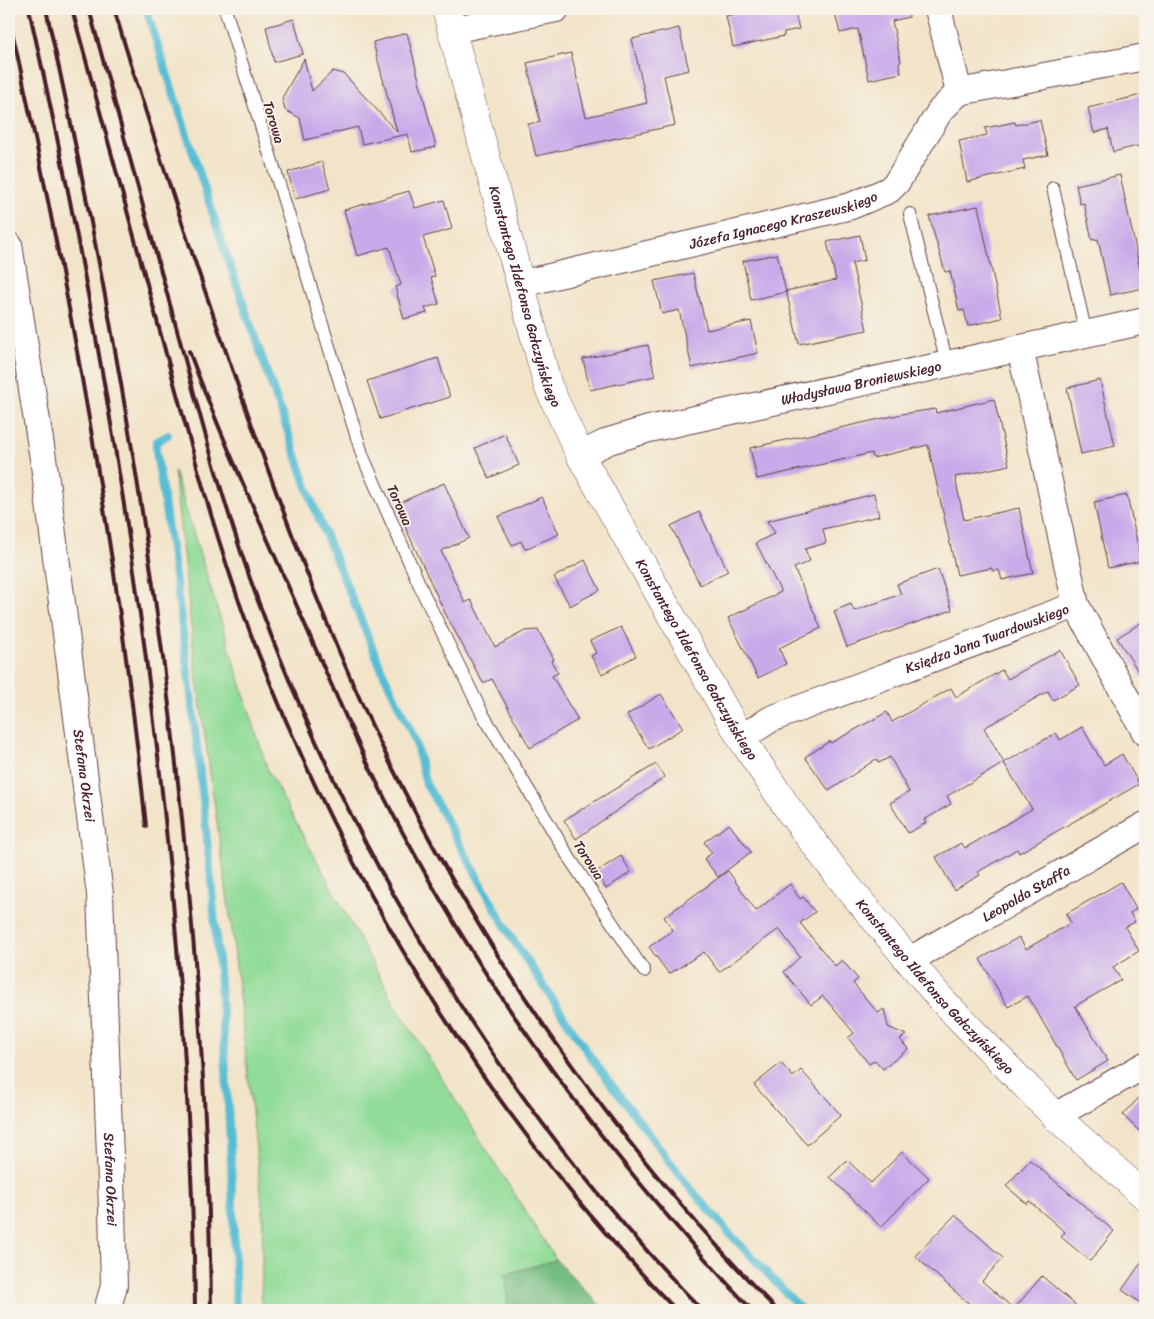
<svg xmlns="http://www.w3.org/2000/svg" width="1154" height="1319" font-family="Sriracha,sans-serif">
  <rect width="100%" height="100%" fill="#f7f3e8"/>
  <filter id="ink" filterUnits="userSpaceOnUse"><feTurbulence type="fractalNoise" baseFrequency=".02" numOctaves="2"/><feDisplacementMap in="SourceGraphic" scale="10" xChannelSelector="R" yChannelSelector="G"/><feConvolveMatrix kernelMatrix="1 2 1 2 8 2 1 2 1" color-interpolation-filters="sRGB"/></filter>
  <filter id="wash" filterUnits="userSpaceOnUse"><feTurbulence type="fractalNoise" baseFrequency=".0096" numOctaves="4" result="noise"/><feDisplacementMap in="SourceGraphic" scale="20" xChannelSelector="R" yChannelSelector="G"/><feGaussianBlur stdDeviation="1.12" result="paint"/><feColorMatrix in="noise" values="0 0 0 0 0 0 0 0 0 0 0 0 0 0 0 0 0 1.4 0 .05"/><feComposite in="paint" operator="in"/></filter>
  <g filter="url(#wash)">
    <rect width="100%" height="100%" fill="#f2e4c9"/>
    <path fill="#92dc99" stroke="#6e7e62" d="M174,471L268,771L396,1006L556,1260L506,1274L508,1310H261L263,1213L232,930L196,672Z"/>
    <path fill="#75bc81" stroke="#606e56" d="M556,1260L605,1310H508L506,1274Z"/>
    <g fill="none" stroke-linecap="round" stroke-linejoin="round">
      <path stroke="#56bdd4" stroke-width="8" d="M146,9L225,251L314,507L381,668L415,740L426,784L510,935L592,1059L686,1183L729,1233L802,1310
        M168,435L156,442V451C202,735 230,1022 236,1310"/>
    </g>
    <g id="blocks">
      <path fill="#c7aaea" d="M761,9H794L799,29L784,32V36L733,47L726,16Z
        M834,9H908L909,17L892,21L901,62L899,63L901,73L869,80L858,29L840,33Z
        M294,19L303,54L274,62L266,27Z
        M679,28L689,70L664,76L675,125L536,156L528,124L540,122L527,63L571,53L586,117L647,103L632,39Z
        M407,33L436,147L412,152L408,134L362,144L358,127L305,140L300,118L285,110L282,98L304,59L312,91L333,71L344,74L397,132L373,42Z
        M1145,94V144L1113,152L1108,129L1094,133L1088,108Z
        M1040,120L1048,155L1023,160L1025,169L967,182L959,141L987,135L985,128L1015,122L1016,125Z
        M322,162L330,189L295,199L288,172Z
        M1120,175L1144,288L1110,295L1098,239L1092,240L1084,203L1080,204L1076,185Z
        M409,191L415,208L444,200L452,229L423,237L435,276L431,277L439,304L425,308L427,313L404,319L395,287L401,285L389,247L357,256L344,210Z
        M978,206L1002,318L968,326L964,310L959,311L950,271L945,272L929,216Z
        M860,235L865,260L852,263L867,330L799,344L786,291L836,280L827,242Z
        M777,254L786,292L751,300L743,261Z
        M693,273L707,330L751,321L758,353L692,368L679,310L662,314L654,281Z
        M648,345L655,376L590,390L583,359Z
        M438,358L450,397L380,419L367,381Z
        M1100,380L1115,446L1081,454L1067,388Z
        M994,399L1009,465L955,477L964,520L1019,508L1033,573L1002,580L999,570L992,571V568L957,575L928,445L873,458L872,453L757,479L750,448L902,414L935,409L936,413Z
        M505,434L519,465L489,478L475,448Z
        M444,483L469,538L441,551L465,603L471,600L495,647L525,631L538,630L554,659L551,661L558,673L552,676L578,720L530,748L492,679L483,683L445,613L395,505Z
        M874,494L879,516L823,529L826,543L805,549L810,561L794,568L821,628L779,648L786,664L758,678L728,618L781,592L756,543L775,533L767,521Z
        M1127,495L1141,561L1108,568L1094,502Z
        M542,497L559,534L525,549L521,541L512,545L498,517Z
        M699,512L728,571L700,585L671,526Z
        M585,560L600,590L570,606L554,577Z
        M938,569L952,610L847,647L834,611L851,604L854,611L901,594L897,584Z
        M1145,620V682L1117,638Z
        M621,627L636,656L602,674L591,656L596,653L590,641Z
        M1060,650L1080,685L1053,700L1048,691L984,728L1004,763L947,796L951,804L924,820L926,823L908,833L890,803L909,792L890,757L879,763L876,759L829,791L805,757L830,741L831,743L887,712L892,722L951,688L956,697L1002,670L1008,679Z
        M661,694L683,728L649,749L627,715Z
        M1082,727L1104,765L1122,754L1139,784L1019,853L1017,849L978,872L980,875L954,890L936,857L961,843L965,848L1032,809L1004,763L1056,733L1060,740Z
        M656,764L665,777L576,839L564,820Z
        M729,824L751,852L718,877L704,859L712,853L704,842Z
        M621,856L631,872L606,889L596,872Z
        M728,871L756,911L790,884L800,899L803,897L815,912L800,923L835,966L842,960L858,979L853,983L878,1013L884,1009L888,1027L906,1035L900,1039L908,1049L883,1069L875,1060L869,1064L848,1038L854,1033L823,996L811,1005L784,972L800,957L779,929L719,972L704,952L669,974L649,947L673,930L664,917Z
        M1121,882L1136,909L1130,913L1135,922L1125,927L1139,951L1113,967L1121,980L1075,1006L1108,1061L1076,1080L1028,996L1008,1007L980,959L1019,937L1026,949L1071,923L1066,914Z
        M781,1063L793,1077L801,1070L841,1115L807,1145L754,1085Z
        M1145,1091V1137L1123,1115Z
        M902,1152L929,1178L881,1227L830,1177L847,1160L871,1183Z
        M1030,1160L1114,1231L1090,1261L1061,1237L1065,1232L1029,1201L1027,1204L1006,1186Z
        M955,1215L1003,1258L982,1281L1014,1309L1042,1276L1081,1310H976L915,1256Z
        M1145,1257V1306L1122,1290Z"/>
    </g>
  </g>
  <g filter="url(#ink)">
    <use href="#blocks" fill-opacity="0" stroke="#633d43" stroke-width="1"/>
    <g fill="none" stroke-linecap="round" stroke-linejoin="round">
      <g stroke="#633d43" stroke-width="14">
        <path id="service" d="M225,9L363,457L425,597L482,713L570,859L644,971
          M1053,188L1086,334
          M910,214L947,364"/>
      </g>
      <g stroke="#633d43" stroke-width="28">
        <g id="minor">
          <path d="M938,9L959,92"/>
          <path d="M452,30L556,9"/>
          <path id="s1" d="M9,245L44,465L100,894L112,1209L114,1286L107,1310"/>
          <path id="s2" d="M520,284L851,206L889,190L897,182L940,111L959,92L1145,57"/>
          <path id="s3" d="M580,455L609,441L649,429L1145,321"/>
          <path d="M1076,605L1145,732"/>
          <path id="s4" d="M741,738L771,719L1076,605L1020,348"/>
          <path id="s5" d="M908,961L1145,825"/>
          <path d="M1055,1116L1145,1065"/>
        </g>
      </g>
      <g stroke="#633d43" stroke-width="29">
        <g id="tertiary">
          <path id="s6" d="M446,9L548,386L580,455L741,738L789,810L838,875L940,998L1055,1116L1145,1196"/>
        </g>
      </g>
      <use href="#service" stroke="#fff" stroke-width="12"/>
      <use href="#minor" stroke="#fff" stroke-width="26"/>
      <use href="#tertiary" stroke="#fff" stroke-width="28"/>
      <path stroke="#4a1f2b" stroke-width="4" d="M29,9C104,340 158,674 182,1013C188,1112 194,1211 195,1310
        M46,9C142,436 206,871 211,1310
        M72,9C104,126 136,244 168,361C197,467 225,574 267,675C361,909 500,1129 676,1310
        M89,9C120,119 149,230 180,341C203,428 227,516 258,601C355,863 507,1109 702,1310
        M114,9C154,142 198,273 244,403C287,524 332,645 389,761C488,962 621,1150 777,1310
        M9,17C68,284 118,553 146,826
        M189,351C218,429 252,504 285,579C323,665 359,752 404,835C497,1008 617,1167 752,1310"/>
    </g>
  </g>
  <g text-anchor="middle" stroke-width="4" stroke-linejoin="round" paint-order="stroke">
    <g font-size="14" fill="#4a1f2b" stroke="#f7f3e8">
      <text transform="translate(274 122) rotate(73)" y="5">Torowa</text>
      <text dy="5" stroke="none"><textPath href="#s2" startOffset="271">Józefa Ignacego Kraszewskiego</textPath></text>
      <text dy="5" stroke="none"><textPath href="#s6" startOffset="298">Konstantego Ildefonsa Gałczyńskiego</textPath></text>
      <text dy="5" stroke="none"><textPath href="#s3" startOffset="291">Władysława Broniewskiego</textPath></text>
      <text transform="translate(400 505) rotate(66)" y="5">Torowa</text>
      <text dy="5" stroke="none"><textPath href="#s4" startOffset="266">Księdza Jana Twardowskiego</textPath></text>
      <text dy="5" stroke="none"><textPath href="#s6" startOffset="702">Konstantego Ildefonsa Gałczyńskiego</textPath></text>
      <text dy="5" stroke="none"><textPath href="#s1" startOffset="536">Stefana Okrzei</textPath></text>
      <text transform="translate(589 860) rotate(57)" y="5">Torowa</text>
      <text dy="5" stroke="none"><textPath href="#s5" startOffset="136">Leopolda Staffa</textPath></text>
      <text dy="5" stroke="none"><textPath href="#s6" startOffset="1108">Konstantego Ildefonsa Gałczyńskiego</textPath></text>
      <text dy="5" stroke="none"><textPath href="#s1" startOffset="941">Stefana Okrzei</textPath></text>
    </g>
  </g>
  <rect width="1154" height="1319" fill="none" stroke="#f7f3e8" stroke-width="30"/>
</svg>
